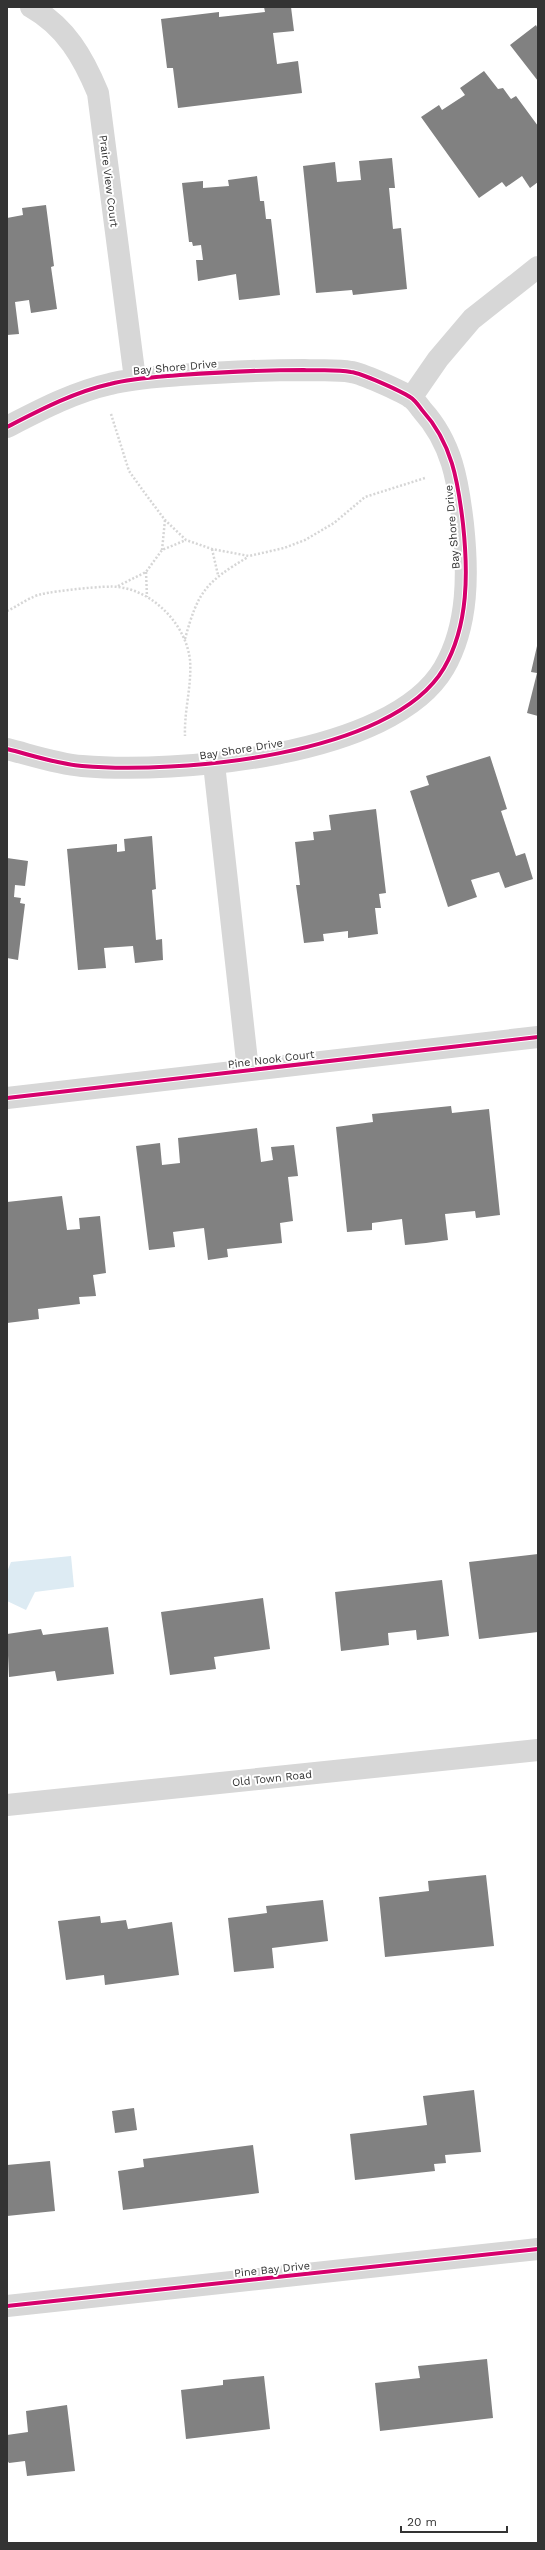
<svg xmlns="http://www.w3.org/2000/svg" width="545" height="2550" font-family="'Work Sans',sans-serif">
  <rect width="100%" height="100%" fill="#fff"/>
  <path fill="#ddebf3" d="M71,1556L74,1587L35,1592L26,1610L7,1601V1572L11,1562Z"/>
  <path fill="#818181" d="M264,7H291L294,31L273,33L277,64L298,61L302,93L178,108L173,68H167L161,19L219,12V17L265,12Z
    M536,25L538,29V81L510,45Z
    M484,71L498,89L503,88L511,99L516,96L538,126V182L530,188L522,176L506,187L502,182L479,198L421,117L439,105L442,110L465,95L460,88Z
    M392,158L395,188H389L393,229L401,228L407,289L353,295L352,290L316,293L303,166L335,162L337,182L361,180L359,161Z
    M257,176L260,201H264L266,219H271L280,295L239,300L236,274L198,281L196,260H203L201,245L193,246L192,242H189L182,183L203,181V188L229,186L228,180Z
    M46,205L54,266L51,267L57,309L31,313L29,300L15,302L19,334L7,335V218L23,215L22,208Z
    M537,646H538V716L527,713L537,673L531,672Z
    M490,756L507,809L501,811L516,856L525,853L533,879L505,888L499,872L471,880L477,897L448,907L410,791L429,785L426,776Z
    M376,809L386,893L379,894L381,908H375L378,934L348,938V931L323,934L324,941L304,943L296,885H300L295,842L314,840L313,832L331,830L329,815Z
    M152,836L156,889L152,890L156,940L162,939L163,960L135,963L133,946L104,948L106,968L78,970L67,849L117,844V852L125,851L124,839Z
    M7,858L28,861L25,886L15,885L14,897L21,898L20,903L25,904L18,960L7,958Z
    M451,1106L452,1113L489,1109L500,1215L476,1218L475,1211L445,1214L448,1240L426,1243L405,1245L402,1219L372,1223V1230L347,1232L336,1127L373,1122L372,1114Z
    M257,1128L261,1162L273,1160L271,1147L294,1145L298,1176L288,1177L293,1221L280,1223L282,1243L227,1249L228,1257L208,1260L204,1228L173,1232L175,1247L149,1250L136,1146L160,1143L162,1165L180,1163L178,1138Z
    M62,1196L67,1230L80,1229L79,1218L100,1216L106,1273L93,1275L96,1296L79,1297L80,1304L38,1309L39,1319L7,1323V1202Z
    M538,1554V1632L479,1639L469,1562Z
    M442,1580L449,1636L417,1640L416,1630L388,1633L389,1645L341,1651L335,1592Z
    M263,1598L270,1649L214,1657L216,1669L170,1675L161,1612Z
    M108,1627L114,1674L57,1681L55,1671L9,1677L7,1634L41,1629L43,1635Z
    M486,1875L494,1946L385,1957L379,1897L429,1891L428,1881Z
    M323,1900L328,1941L272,1948L274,1968L234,1972L228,1918L267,1913L266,1906Z
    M100,1916L101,1923L126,1920L128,1929L172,1922L179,1975L105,1985L104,1975L66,1980L58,1921Z
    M474,2090L481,2152L445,2155L446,2163L434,2164L435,2171L355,2180L350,2134L427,2125L423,2096Z
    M134,2108L137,2130L115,2133L112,2111Z
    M253,2145L259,2193L123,2210L118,2171L144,2167L143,2159Z
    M50,2161L55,2211L7,2216V2165Z
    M487,2359L493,2418L380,2431L375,2383L420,2378L418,2366Z
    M264,2376L270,2429L186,2439L181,2390L223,2385V2380Z
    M67,2405L75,2471L27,2476L25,2461L9,2463L7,2460V2435L28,2432L26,2411Z"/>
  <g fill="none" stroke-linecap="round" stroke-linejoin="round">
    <path stroke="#d6d6d6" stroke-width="2.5" stroke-dasharray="2 2" stroke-linecap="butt" d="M111,414L129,471L144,492L165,520L186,540L212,549L249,556L284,548L305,540L334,523L365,497L425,478
      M212,549L218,575
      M162,550L165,520
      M146,572L147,597
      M118,586L146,572L162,550L186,540
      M7,611C18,606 31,596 42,594C55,591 107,585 118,587C154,591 186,625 190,660C192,686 184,710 185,736
      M185,639C198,591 206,582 248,557"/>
    <path stroke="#d7d7d7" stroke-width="22" d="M31,7C66,27 83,57 98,93L135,379
      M411,398L438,359L472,319L538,267
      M7,427C40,410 74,392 110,384C133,378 157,377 180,375C222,372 262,370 304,370C319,371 336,369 351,372C361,373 401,391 410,397C415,400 419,406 422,410C452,443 458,481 463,524C468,571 469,625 444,668C392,757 175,774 82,766C57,764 31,755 7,749
      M214,764L248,1070
      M7,1098L538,1037
      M7,1805L538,1750
      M7,2306L538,2249"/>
    <g stroke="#fff" stroke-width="6">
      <path id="cycleway" d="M7,427C40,410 74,392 110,384C133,378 157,377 180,375C222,372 262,370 304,370C319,371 336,369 351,372C361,373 401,391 410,397C415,400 419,406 422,410C452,443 458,481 463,524C468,571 469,625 444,668C392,757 175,774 82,766C57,764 31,755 7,749
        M7,1098L538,1037
        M7,2306L538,2249"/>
    </g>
    <use href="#cycleway" stroke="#d6006c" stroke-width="4"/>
  </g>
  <g text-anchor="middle" stroke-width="4" stroke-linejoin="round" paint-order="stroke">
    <g font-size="11" fill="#333" stroke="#fff">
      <text transform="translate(109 181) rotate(83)" y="4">Praire View Court</text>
      <text transform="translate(175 367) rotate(-5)" y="4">Bay Shore Drive</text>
      <text transform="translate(452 527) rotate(-95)" y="4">Bay Shore Drive</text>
      <text transform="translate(241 749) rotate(-9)" y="4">Bay Shore Drive</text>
      <text transform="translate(271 1059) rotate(-7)" y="4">Pine Nook Court</text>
      <text transform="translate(272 1778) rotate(-6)" y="4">Old Town Road</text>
      <text transform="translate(272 2269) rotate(-6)" y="4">Pine Bay Drive</text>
    </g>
  </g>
  <rect width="545" height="2550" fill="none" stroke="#333333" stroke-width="16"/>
  <path d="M401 2526v6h106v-6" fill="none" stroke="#333333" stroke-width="2"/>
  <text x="407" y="2526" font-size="12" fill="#333333" stroke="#ffffff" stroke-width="3" paint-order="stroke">20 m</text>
</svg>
